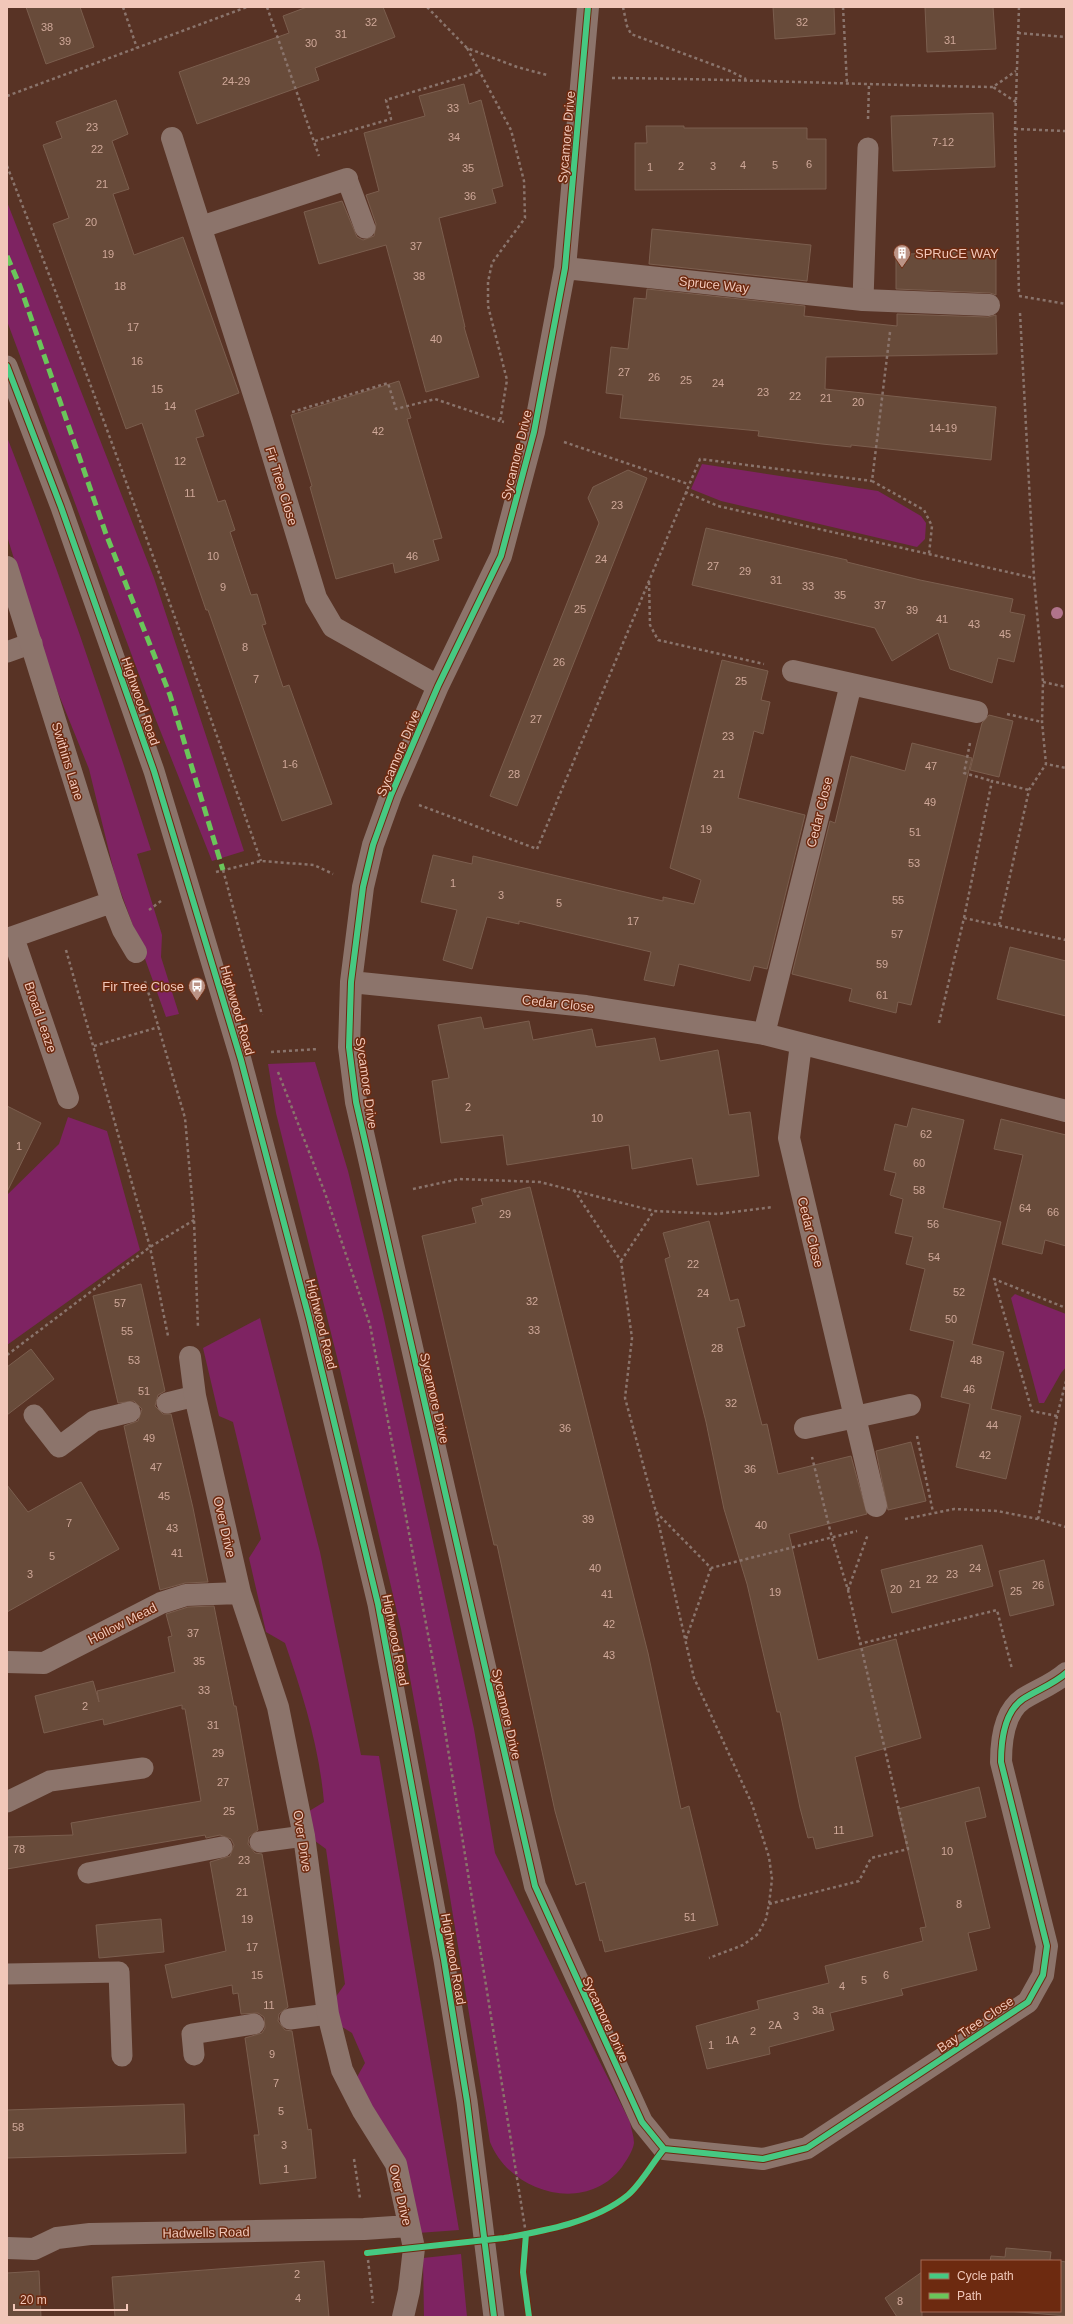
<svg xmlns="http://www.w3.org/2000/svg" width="1073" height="2324" font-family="Arial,sans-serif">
  <rect width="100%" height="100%" fill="#583325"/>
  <path fill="#7e2362" d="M7,202L154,578L244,851L212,861L156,720L7,321Z
    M7,437C60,573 107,711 151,850L137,854L162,935L161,957L179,1014L166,1017L115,876L89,769L46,663L7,536Z
    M702,464L878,491L921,516L926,523L925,539L917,547L721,501L691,489Z
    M315,1062L348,1171L383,1314L474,1729L495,1853L630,2122C631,2129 634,2136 634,2143C633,2151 626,2161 622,2167C586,2215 510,2193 490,2142L449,1891L401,1629L338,1361L276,1113L268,1064Z
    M68,1117L107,1131L140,1250L7,1345V1195L59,1144Z
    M1015,1294L1066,1314V1367L1061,1373L1044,1403H1039L1011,1298Z
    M260,1318L320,1552L361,1755L379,1756L459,2230L418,2233L357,2077L365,2063L352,2033L339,2025L335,1998L345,1984L326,1849L311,1838L306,1813L324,1802C319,1746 303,1695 285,1643L266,1632L249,1558L261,1539L233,1422L219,1416L203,1348Z
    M461,2254L467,2317H424L423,2258Z"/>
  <path fill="#684b3a" stroke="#7b5e4e" d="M26,7H80L94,47L46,64Z
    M307,7H383L395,37L315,68L319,80L197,124L179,72L289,33L283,16Z
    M773,7H834L835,34L775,39Z
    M925,7H993L996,49L927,52Z
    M464,84L469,104L481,100L503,186L492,189L496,203L439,218L465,327H464L479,377L426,392L386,245L319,264L304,212L342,201L357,237L363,240L374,236L376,224L366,195L379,191L364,133L425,116L419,96Z
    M116,100L128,134L112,141L129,189L113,194L134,255L183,237L239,393L195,410L204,436L196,438L218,502L225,500L235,530L230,532L251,595L257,594L266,624L262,625L283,687L289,685L332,804L282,821L208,610H206L142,423L126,429L53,224L69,218L43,145L62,138L56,122Z
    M993,113L995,167L893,171L891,116Z
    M646,126H684V128H807V139H826V189L635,190V143H647Z
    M652,229L811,245L807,281L649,264Z
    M996,251V295L990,293L896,289V259H908L909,254Z
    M647,289L805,306L804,316L897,326V314L988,317L996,315L997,354L826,357L825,389L996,407L991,460L851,445V447L822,444L758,436L759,431L620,418L623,395L606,393L611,347L628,349L634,298L646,299Z
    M399,381L411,418L407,419L442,538L433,540L439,560L395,573L393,563L336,579L310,487L312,486L291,415Z
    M628,470L647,478L517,806L490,796L599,523L588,498L593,487Z
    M706,528L847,560V562L920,580L1013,599L1010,612L1025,615L1014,662L998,658L992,683L950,669L938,633L892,661L875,628L692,585Z
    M722,660L768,671L761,700L770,702L763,734L754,731L738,798L805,815L767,969L754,966L750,981L679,964L674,986L644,980L651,952L519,921V924L487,917L472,969L443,960L457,910L421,902L433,855L472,864L473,856L663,901V897L694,904L701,880L670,868Z
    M989,715L1013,721L999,777L970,770L982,723Z
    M912,743L972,758L911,1005L898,1002L896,1013L849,1001L852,989L792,974L830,821L835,823L851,756L905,771Z
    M1010,947L1066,961V1016L997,999Z
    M481,1017L484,1029L529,1021L533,1040L592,1029L596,1047L655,1038L660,1061L718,1050L729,1115L750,1112L759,1176L697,1185L692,1158L632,1169L629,1145L507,1165L503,1135L441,1143L432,1081L449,1078L438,1025Z
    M7,1106L41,1123L7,1192Z
    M912,1108L964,1120L943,1208L1001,1222L972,1344L1004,1352L991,1409L1021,1416L1006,1479L956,1467L970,1404L941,1397L954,1341L910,1330L925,1269L906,1264L913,1237L895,1233L903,1199L890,1195L896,1173L884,1170L895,1124L907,1127Z
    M1001,1119L1066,1135V1246L1045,1240L1042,1254L1002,1244L1023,1155L994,1149Z
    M530,1187L648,1653L681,1809L689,1806L718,1925L605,1952L602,1940L600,1941L585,1882L576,1885L555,1811L497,1545H494L422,1236L476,1223L472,1208L483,1205L481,1199Z
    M709,1221L730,1301L738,1299L745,1326L737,1328L762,1425L767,1424L778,1474L851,1456L867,1514L789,1534L818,1660L896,1639L921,1738L855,1757L873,1836L816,1849L813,1837L808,1838L800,1808L780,1712H777L747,1584L724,1509L706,1422L665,1259L670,1257L663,1233Z
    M141,1284L165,1391L158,1395L155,1406L163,1414H171L193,1508L208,1582L185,1583L160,1590L124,1426L138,1421L142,1409L134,1401L118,1403L93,1296Z
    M31,1349L54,1379L7,1415V1367Z
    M911,1442L926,1501L888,1510L876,1451Z
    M81,1482L119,1549L7,1612V1485L28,1512Z
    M982,1545L993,1586L892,1613L881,1570Z
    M1044,1560L1054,1605L1010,1616L999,1571Z
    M214,1606L234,1706H236L258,1830L249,1837L248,1844L255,1853L262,1854L288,2007L279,2014L278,2021L285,2030L292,2031L308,2130L311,2129L316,2178L260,2184L254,2135H259L245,2038L262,2033L265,2028L264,2017L258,2013L241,2014L238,1993L233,1994L232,1985L172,1998L165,1965L226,1951L210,1862L230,1856L234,1845L231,1839L220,1835L206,1838L205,1835L7,1869V1837L73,1835L71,1823L201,1801L185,1709H182V1705L104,1725L103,1719L44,1733L35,1696L93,1681L99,1702L97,1691L175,1672L168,1637L172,1636L166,1614L188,1607Z
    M979,1787L986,1817L965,1822L990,1928L968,1933L977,1970L901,1989L903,1995L830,2013L834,2030L769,2047L770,2054L707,2069L696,2026L759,2009L757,2001L829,1983L825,1966L923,1941L920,1928L926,1927L898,1809Z
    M161,1919L164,1952L99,1958L96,1925Z
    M184,2104L186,2153L7,2158V2110Z
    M1006,2248L1051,2252L1050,2260L1056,2261H990L991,2256L1005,2257Z
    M324,2261L329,2317H115L112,2277Z
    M1060,2261L1066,2262V2316L1008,2311H1060Z
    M39,2271L41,2317H7V2273Z
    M922,2272V2317H897L885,2298Z"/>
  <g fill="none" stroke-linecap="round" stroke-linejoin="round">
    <path stroke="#8a746c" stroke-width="2.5" stroke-dasharray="3 3" stroke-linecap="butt" d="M123,7L137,48
      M267,7L319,156
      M427,7L467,48L517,67L547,75
      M623,7L627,26L631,34L730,71L746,79
      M843,7L847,84
      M1019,7L1015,129L1019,294
      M1018,33L1066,37
      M467,48L511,130L524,181L525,218L492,263L488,282V306L507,380L500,421L504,422
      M612,78C739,79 866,85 993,87
      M7,96L247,7
      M1016,102L993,87L1016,71
      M868,119L869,85
      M1015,129L1066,131
      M315,141L391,119L386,100L479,72
      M7,166C97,395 179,628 261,861
      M1019,296L1066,304
      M1020,313L1034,578L1043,682L1042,722L1046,764L1066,768
      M890,332L872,481L924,510L932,526L929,554
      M292,412L388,383L396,409L435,399L500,421
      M564,442L688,484
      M685,492L718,506L1034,578
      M649,582L650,625L658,640L764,664
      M1043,682L1066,687
      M1007,714L1042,722
      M970,743L964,773L992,781
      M419,805L537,849L700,459L872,481
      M223,870L262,1015
      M216,872L261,861L314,865L333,874
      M149,910L161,901
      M964,918L1066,940
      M999,925L1029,790L1046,764
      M66,950L150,1247L168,1336
      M145,981L185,1118L194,1220L198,1328
      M939,1023L964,918L992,781L1029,790
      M94,1046L159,1027
      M271,1052L318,1049
      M278,1072L325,1193L370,1325L439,1693L526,2234
      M413,1189L459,1179L540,1182L654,1211L718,1214L773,1207
      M574,1190L621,1261L632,1338L625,1398L656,1512L694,1678L752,1804L769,1857L772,1879L769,1904L766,1919L758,1934L743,1945L709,1958
      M621,1261L654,1211
      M7,1355L150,1247L194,1220
      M1066,1381L1057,1416L1038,1519L1066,1527
      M1057,1416L1032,1411L994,1279L1066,1308
      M917,1436L933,1512
      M656,1512L711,1568L857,1531
      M905,1519L954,1509L997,1511L1038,1519
      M848,1590L868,1534
      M686,1639L711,1568
      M859,1644L997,1610L1012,1669
      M769,1904L859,1881L871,1858L908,1849L848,1590L832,1538L812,1457
      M354,2159L360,2198
      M368,2260L373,2303"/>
    <path stroke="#8c746b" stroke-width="21" d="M347,179L365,228
      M863,300L868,148
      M7,366L61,507L154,771L241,1060L309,1318L378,1604L444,1960L467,2101L494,2317
      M7,652L32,643
      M167,1403L195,1396
      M34,1415L59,1447L94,1421L130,1412
      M7,1802L50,1781L143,1768
      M260,1842L304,1836
      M88,1873L222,1847
      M7,1974L119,1972L122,2056
      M290,2019L328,2014
      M194,2055L192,2034L254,2024"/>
    <path stroke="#8c746b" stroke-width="22" d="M588,7L565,268L534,432L501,556L438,686L391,795L373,845L363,887L351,982L349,1047L356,1102L535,1886L642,2122L664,2149L763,2159L807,2148L1028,2002L1043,1975L1047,1946L1001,1762C1001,1742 1004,1712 1023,1699C1037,1690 1054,1684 1066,1673
      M172,138L262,420L316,598L333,627L438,686
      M201,227L347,179
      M565,268L863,300L989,305
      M7,567L112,902L123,930L136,952
      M793,671L977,712
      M13,937L68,1098
      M7,939L112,902
      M351,982L586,1006L764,1034L1066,1111
      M764,1034L851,684
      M801,1044L789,1138L876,1506
      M190,1357L195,1396L240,1593L278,1707L304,1836L328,2014L342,2070L363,2111L396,2164L414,2248L409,2291L403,2317
      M805,1428L910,1405
      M7,1662L44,1663L161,1603L186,1595L240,1593
      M7,2248L34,2249L57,2238L90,2234L364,2229L408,2226"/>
    <path stroke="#6ac65a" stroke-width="5" stroke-dasharray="10 5" stroke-linecap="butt" d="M7,256L20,286L106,534L170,695L223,870"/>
    <g stroke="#6d2a10" stroke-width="8">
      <path id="cycleway" d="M588,7L565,268L534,432L501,556L438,686L391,795L373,845L363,887L351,982L349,1047L356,1102L535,1886L642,2122L664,2149
        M7,366L61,507L154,771L241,1060L309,1318L378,1604L444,1960L467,2101L494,2317
        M664,2149L763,2159L807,2148L1028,2002L1043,1975L1047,1946L1001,1762C1001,1742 1004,1712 1023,1699C1037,1690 1054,1684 1066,1673
        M526,2234L523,2272L529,2317
        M367,2253L504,2238C544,2231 595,2222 628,2195C641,2184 653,2162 664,2149"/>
    </g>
    <use href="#cycleway" stroke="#46c982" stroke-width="6"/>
  </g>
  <circle fill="#b1748b" cx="1057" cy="613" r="6"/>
  <defs>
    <g id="building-pin" transform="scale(0.9)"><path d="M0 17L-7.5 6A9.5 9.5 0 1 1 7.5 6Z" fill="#bb9385" stroke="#6d2a10"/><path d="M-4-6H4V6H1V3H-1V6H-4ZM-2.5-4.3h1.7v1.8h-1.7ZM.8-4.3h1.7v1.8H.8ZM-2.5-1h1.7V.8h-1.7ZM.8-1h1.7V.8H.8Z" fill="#fff"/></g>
    <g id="bus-pin" transform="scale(0.9)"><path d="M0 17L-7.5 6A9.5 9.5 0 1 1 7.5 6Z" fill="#bb9385" stroke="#6d2a10"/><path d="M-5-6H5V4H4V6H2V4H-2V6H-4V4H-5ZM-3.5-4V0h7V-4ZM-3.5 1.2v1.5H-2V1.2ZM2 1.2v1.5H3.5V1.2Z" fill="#fff"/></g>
  </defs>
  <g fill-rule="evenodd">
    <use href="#building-pin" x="902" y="253"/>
    <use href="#bus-pin" x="197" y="986"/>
  </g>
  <g text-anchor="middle" stroke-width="3" stroke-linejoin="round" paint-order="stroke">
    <g font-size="11" fill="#cfa899">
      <text x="371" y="26">32</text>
      <text x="802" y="26">32</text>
      <text x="47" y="31">38</text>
      <text x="341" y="38">31</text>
      <text x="950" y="44">31</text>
      <text x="65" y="45">39</text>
      <text x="311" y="47">30</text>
      <text x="236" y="85">24-29</text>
      <text x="453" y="112">33</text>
      <text x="92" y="131">23</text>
      <text x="454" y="141">34</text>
      <text x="943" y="146">7-12</text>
      <text x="97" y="153">22</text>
      <text x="809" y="168">6</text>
      <text x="743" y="169">4</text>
      <text x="775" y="169">5</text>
      <text x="681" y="170">2</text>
      <text x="713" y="170">3</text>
      <text x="650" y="171">1</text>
      <text x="468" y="172">35</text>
      <text x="102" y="188">21</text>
      <text x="470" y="200">36</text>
      <text x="91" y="226">20</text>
      <text x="416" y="250">37</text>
      <text x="108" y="258">19</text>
      <text x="419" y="280">38</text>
      <text x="120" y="290">18</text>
      <text x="133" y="331">17</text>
      <text x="436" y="343">40</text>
      <text x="137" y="365">16</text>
      <text x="624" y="376">27</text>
      <text x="654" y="381">26</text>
      <text x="686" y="384">25</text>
      <text x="718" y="387">24</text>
      <text x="157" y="393">15</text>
      <text x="763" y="396">23</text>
      <text x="795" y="400">22</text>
      <text x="826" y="402">21</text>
      <text x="858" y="406">20</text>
      <text x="170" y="410">14</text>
      <text x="943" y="432">14-19</text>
      <text x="378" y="435">42</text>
      <text x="180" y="465">12</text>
      <text x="190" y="497">11</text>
      <text x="617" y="509">23</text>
      <text x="213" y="560">10</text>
      <text x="412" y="560">46</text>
      <text x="601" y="563">24</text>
      <text x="713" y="570">27</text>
      <text x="745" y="575">29</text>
      <text x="776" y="584">31</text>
      <text x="808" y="590">33</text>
      <text x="223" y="591">9</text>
      <text x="840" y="599">35</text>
      <text x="880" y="609">37</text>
      <text x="580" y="613">25</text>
      <text x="912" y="614">39</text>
      <text x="942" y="623">41</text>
      <text x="974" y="628">43</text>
      <text x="1005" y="638">45</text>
      <text x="245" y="651">8</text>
      <text x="559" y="666">26</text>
      <text x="256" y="683">7</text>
      <text x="741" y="685">25</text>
      <text x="536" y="723">27</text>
      <text x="728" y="740">23</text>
      <text x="290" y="768">1-6</text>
      <text x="931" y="770">47</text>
      <text x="514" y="778">28</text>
      <text x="719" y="778">21</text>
      <text x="930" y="806">49</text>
      <text x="706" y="833">19</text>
      <text x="915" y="836">51</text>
      <text x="914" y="867">53</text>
      <text x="453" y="887">1</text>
      <text x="501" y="899">3</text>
      <text x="898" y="904">55</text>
      <text x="559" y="907">5</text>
      <text x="633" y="925">17</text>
      <text x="897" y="938">57</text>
      <text x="882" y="968">59</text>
      <text x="882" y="999">61</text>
      <text x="468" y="1111">2</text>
      <text x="597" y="1122">10</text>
      <text x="926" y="1138">62</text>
      <text x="19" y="1150">1</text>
      <text x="919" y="1167">60</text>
      <text x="919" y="1194">58</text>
      <text x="1025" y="1212">64</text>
      <text x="1053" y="1216">66</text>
      <text x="505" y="1218">29</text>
      <text x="933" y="1228">56</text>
      <text x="934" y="1261">54</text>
      <text x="693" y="1268">22</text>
      <text x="959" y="1296">52</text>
      <text x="703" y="1297">24</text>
      <text x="532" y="1305">32</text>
      <text x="120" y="1307">57</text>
      <text x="951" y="1323">50</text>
      <text x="534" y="1334">33</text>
      <text x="127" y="1335">55</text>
      <text x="717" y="1352">28</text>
      <text x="134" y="1364">53</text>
      <text x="976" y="1364">48</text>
      <text x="969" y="1393">46</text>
      <text x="144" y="1395">51</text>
      <text x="731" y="1407">32</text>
      <text x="992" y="1429">44</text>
      <text x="565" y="1432">36</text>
      <text x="149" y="1442">49</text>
      <text x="985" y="1459">42</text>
      <text x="156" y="1471">47</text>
      <text x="750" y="1473">36</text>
      <text x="164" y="1500">45</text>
      <text x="588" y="1523">39</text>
      <text x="69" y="1527">7</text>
      <text x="761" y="1529">40</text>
      <text x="172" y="1532">43</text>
      <text x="177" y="1557">41</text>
      <text x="52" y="1560">5</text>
      <text x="595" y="1572">40</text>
      <text x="975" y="1572">24</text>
      <text x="30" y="1578">3</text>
      <text x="952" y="1578">23</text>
      <text x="932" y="1583">22</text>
      <text x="915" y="1588">21</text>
      <text x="1038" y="1589">26</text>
      <text x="896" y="1593">20</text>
      <text x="1016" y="1595">25</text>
      <text x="775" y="1596">19</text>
      <text x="607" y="1598">41</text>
      <text x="609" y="1628">42</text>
      <text x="193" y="1637">37</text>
      <text x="609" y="1659">43</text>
      <text x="199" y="1665">35</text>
      <text x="204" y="1694">33</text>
      <text x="85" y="1710">2</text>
      <text x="213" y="1729">31</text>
      <text x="218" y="1757">29</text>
      <text x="223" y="1786">27</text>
      <text x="229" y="1815">25</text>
      <text x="839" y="1834">11</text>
      <text x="19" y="1853">78</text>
      <text x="947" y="1855">10</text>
      <text x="244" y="1864">23</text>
      <text x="242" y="1896">21</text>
      <text x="959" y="1908">8</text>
      <text x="690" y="1921">51</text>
      <text x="247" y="1923">19</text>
      <text x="252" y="1951">17</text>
      <text x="257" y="1979">15</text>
      <text x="886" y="1979">6</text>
      <text x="864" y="1984">5</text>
      <text x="842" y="1990">4</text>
      <text x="269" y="2009">11</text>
      <text x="818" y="2014">3a</text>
      <text x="796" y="2020">3</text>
      <text x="775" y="2029">2A</text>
      <text x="753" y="2035">2</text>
      <text x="732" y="2044">1A</text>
      <text x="711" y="2049">1</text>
      <text x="272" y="2058">9</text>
      <text x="276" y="2087">7</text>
      <text x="281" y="2115">5</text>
      <text x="18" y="2131">58</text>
      <text x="284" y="2149">3</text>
      <text x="286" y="2173">1</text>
      <text x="297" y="2278">2</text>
      <text x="298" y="2302">4</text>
      <text x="900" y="2305">8</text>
    </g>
    <g font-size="13" fill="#f1c7b9" stroke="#6d2a10">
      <text transform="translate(566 137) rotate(-85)" y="5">Sycamore Drive</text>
      <text transform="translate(714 284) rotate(6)" y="5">Spruce Way</text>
      <text transform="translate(516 455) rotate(-76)" y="5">Sycamore Drive</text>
      <text transform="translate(282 486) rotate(73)" y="5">Fir Tree Close</text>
      <text transform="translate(141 701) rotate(71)" y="5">Highwood Road</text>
      <text transform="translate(398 753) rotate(-67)" y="5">Sycamore Drive</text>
      <text transform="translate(68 761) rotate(73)" y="5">Swithins Lane</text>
      <text transform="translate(819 812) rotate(-76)" y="5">Cedar Close</text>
      <text transform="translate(558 1003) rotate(6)" y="5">Cedar Close</text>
      <text transform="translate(238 1010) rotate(74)" y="5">Highwood Road</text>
      <text transform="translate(41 1017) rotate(71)" y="5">Broad Leaze</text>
      <text transform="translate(367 1083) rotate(82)" y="5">Sycamore Drive</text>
      <text transform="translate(811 1232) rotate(76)" y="5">Cedar Close</text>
      <text transform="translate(322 1324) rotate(76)" y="5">Highwood Road</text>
      <text transform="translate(435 1398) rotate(77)" y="5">Sycamore Drive</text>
      <text transform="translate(225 1527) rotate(77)" y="5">Over Drive</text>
      <text transform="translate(122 1623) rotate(-27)" y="5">Hollow Mead</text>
      <text transform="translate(396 1640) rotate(79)" y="5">Highwood Road</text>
      <text transform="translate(507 1714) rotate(77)" y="5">Sycamore Drive</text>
      <text transform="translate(303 1841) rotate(81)" y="5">Over Drive</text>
      <text transform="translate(454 1959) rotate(80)" y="5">Highwood Road</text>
      <text transform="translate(606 2019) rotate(65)" y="5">Sycamore Drive</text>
      <text transform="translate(975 2024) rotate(-34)" y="5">Bay Tree Close</text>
      <text transform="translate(401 2195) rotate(77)" y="5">Over Drive</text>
      <text transform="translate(206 2232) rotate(-1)" y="5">Hadwells Road</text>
    </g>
    <g font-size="13" fill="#f1c7b9" stroke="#6d2a10" text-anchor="start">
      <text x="915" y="258">SPRuCE WAY</text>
      <text x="184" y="991" text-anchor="end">Fir Tree Close</text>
    </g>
  </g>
  <rect width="1073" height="2324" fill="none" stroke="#f1c7b9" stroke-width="16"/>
  <rect x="921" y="2260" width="140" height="52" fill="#6d2a10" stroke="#a26954"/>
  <rect x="929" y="2273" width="20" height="6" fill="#46c982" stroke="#a26954"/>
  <text x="957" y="2280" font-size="12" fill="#f1c7b9">Cycle path</text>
  <rect x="929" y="2293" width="20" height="6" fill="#6ac65a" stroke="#a26954"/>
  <text x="957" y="2300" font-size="12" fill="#f1c7b9">Path</text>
  <path d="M14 2304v6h113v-6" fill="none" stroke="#f1c7b9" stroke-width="2"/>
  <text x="20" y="2304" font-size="12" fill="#f1c7b9" stroke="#6d2a10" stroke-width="3" paint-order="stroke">20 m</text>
</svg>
